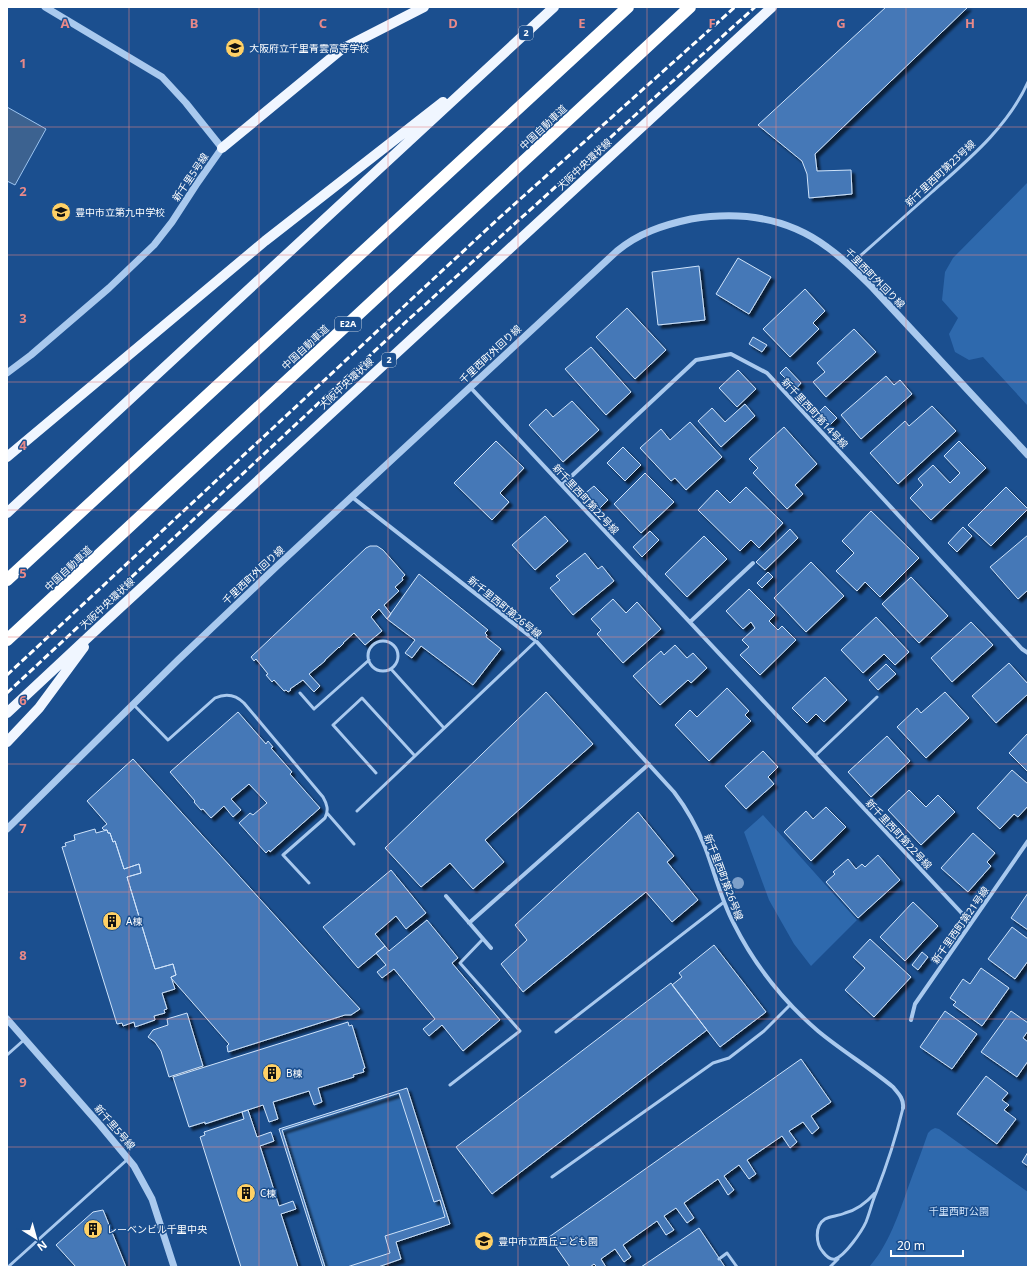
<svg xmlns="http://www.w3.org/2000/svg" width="1035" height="1274" font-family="'Noto Sans','Noto Sans JP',sans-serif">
  <defs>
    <filter id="shadow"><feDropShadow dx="3.5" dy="3.5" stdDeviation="1" flood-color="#0009"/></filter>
  </defs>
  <rect width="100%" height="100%" fill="#1b4f8f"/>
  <path fill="#2e69ad" d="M1028,182V406L983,357L969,360L955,352L949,334L958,318L942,300L945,272L953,258Z
    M763,815L857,920L811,966L794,944L769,900L744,832Z
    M399,1093L445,1217L385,1236L390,1253L347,1267H325L282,1130Z
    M935,1128L939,1129L1028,1192V1267H869C889,1245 899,1213 909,1185C915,1168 922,1151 928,1133L931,1130Z"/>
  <path fill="#3c6290" stroke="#9cc4f0" d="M7,107L46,129L15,185L7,181Z"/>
  <path fill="#4478b7" stroke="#cfe3fa" filter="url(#shadow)" d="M886,7H968L815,154L817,171L851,170L852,194L809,198L807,174L802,161L758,125Z
    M738,258L771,277L749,314L716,294Z
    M699,266L705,320L658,325L652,272Z
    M805,289L825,311L813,323L819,329L790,357L763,329Z
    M627,308L666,350L635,379L596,337Z
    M854,329L876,352L826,397L813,382L825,372L817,363Z
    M753,337L767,345L762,352L749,344Z
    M591,347L631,392L606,415L565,369Z
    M786,367L801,383L796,389L780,373Z
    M738,370L756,389L737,407L719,388Z
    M886,376L894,385L900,380L912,394L861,439L841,415Z
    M572,401L599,430L563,462L529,425L546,409L553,417Z
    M745,404L755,416L721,447L698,421L712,408L725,422Z
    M825,406L837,418L830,425L818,413Z
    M932,406L956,431L898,484L870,453L905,421L909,426Z
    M690,422L722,457L686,490L675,478L671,481L640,448L661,429L670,440Z
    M784,427L817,464L795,485L803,494L787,509L753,473L758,468L749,459Z
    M496,441L524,468L500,493L509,502L492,520L454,483Z
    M959,441L986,468L931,520L910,498L923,485L918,479L933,465L950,483L960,473L944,456Z
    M623,447L641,465L625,481L607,463Z
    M645,473L674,502L641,533L614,504Z
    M594,486L608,500L598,510L583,495Z
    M746,487L783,523L759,548L751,540L740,551L698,510L717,490L730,503Z
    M1006,487L1028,509L991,546L968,525Z
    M871,511L919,558L880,597L865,582L857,591L836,571L854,553L842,541Z
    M545,516L568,541L535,570L512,545Z
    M963,527L972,536L957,552L948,543Z
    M790,529L798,538L765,570L756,562Z
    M650,531L659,540L642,557L633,547Z
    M1028,535V590L1018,599L990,567Z
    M704,536L727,559L687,597L665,574Z
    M370,546H377L383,550L405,575L402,578L403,580L395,587L399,591L384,605L391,614L387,619L379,609L371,617L382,631L365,645L354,633L343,643H344L339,648V647L325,660V661L309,674L320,686L314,692L303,680L290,689L291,690L288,692L286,690L284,691L274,680L272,682L266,675L268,674L256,659L254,661L251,657L366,548Z
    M585,553L598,569L602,566L614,581L573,615L550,588L560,580L556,576Z
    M811,562L844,596L806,632L774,598Z
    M768,572L773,577L762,588L757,583Z
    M419,574L488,630L485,633L487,635L486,637L501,649L473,685L421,646L412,658L405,653L415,640L387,619Z
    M911,577L948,616L919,643L882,604Z
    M749,589L775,615L769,621L778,630L782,626L796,640L760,675L740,655L749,647L742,640L755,628L751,622L743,629L726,611Z
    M613,599L626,613L637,602L661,629L623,663L597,634L601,630L591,619Z
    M876,617L909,652L895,665L884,654L863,673L841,650Z
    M971,622L993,645L952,682L931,658Z
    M675,645L687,658L693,653L707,668L691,683L688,680L660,705L633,676L661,651L664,655Z
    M1009,663L1028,684V694L996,723L972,696Z
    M886,664L896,674L878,690L869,680Z
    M825,677L847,700L824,722L816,714L807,723L792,708Z
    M727,688L749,711L745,715L751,721L709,761L675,725L690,710L697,717Z
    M546,692L593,744L485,840L504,862L473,889L450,863L421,887L385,848Z
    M945,692L969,718L926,758L897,727L917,708L921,713Z
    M238,712L266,744L268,741L273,747L271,748L292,772L290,774L320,808L270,852L269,850L266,853L239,823L250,813L253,815L267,803L249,784L231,799L241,810L233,817L224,806L211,818L203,809L201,810L194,802L195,801L170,772Z
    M1028,733V772L1009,753Z
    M887,736L910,761L871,797L848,772Z
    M763,751L778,767L768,777L774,784L746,809L725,786Z
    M133,759L336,983L360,1009L351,1015H345L228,1052L227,1046L229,1044L171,978V977L176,975L173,964L155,969L127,877L141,873L139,864L124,869L115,841L113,842L110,833H108L107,830H104L102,828L107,824L87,801Z
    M1012,770L1028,784V806L1018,817L1014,814L1000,829L977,808Z
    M909,790L926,807L938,795L955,812L921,845L888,810Z
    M826,807L846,827L811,861L784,832L806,811L813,819Z
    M638,812L674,856L667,862L698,900L672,922L646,892L523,992L501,964L527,940L515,925Z
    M95,829L96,833L107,830L108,833H110L113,842L115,841L124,869L139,864L141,873L127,877L155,969L173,964L176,975L171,977L175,989L162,993L167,1009L164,1010L165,1013L154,1016L155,1020L135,1027L134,1022L123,1026L122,1023L117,1024L62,847L66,846L65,843L75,840L74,835Z
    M973,833L995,853L987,862L991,866L968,892L941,868Z
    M878,855L900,880L858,918L826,882L835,874L833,872L848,859L856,869L862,864L865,867Z
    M391,870L426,913L406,929L396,916L375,934L385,946L358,968L323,927Z
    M1028,893V930L1011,918Z
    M913,902L938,926L905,961L880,937Z
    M427,920L458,958L452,963L500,1020L463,1051L442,1025L429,1036L423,1029L435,1019L394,969L382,978L377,972L386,965L376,953L385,946L389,951Z
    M1012,927L1028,939V961L1015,979L988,959Z
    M870,939L911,977L874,1017L845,990L865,968L853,957Z
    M714,945L766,1012L720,1047L672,985L682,977L679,973Z
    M922,952L928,957L918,970L912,965Z
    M981,968L1009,988L982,1026L953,1005L956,1002L950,998L963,979L970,984Z
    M671,983L707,1030L492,1194L456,1147Z
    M945,1011L977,1034L952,1069L920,1047Z
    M1011,1011L1028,1023V1031L1023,1038L1028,1042V1061L1017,1077L981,1052Z
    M187,1013L203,1066L169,1077L161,1051L155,1042L148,1037L153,1030L168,1025L167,1019Z
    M348,1022L349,1026L352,1025L365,1068L363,1069L364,1072L353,1075L354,1077L318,1088L322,1102L314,1105L309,1091L273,1102L278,1119L269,1122L263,1105L205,1124V1122L189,1127L173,1077Z
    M801,1059L831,1102L811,1116L819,1128L812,1134L803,1122L789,1131L797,1142L790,1148L782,1136L747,1160L756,1174L749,1179L739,1165L724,1176L734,1190L728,1195L718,1179L684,1203L694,1218L687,1223L676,1208L664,1216L674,1230L666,1235L657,1221L623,1245L631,1257L624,1262L615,1249L601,1259L606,1267H597L594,1264L590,1267H570L549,1237Z
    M986,1076L1008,1093L1002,1100L1009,1105L1004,1110L1016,1119L997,1144L957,1114Z
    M407,1088L450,1224L396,1242L401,1259L378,1267H347L390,1253L385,1236L445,1217L440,1200L434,1202L399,1093L282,1130L325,1267H323L279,1129Z
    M248,1110L257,1137L271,1132L274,1141L260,1146L279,1206L293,1201L296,1209L281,1214L298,1267H241L200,1137L205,1135L204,1132L244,1119L242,1112Z
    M1028,1152V1166L1022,1162Z
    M103,1210L126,1267H76L56,1245L93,1212Z
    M699,1228L725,1267H641Z"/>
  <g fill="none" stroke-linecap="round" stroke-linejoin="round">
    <path stroke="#a9c9ee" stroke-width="3" d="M850,265C877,241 905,216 932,192C968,160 1008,127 1028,82
      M368 656a15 15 0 1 1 30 0a15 15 0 1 1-30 0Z
      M391,669L444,728
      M300,693L314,709L369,660
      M133,704L168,740L215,698C226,693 235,694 244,703L323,797C327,804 329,810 325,818L283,855L309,883
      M815,756L877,697
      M376,773L333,725L362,698L415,756
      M357,811L536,641
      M327,813L354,844
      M556,1032L724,902
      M7,1055L25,1039
      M450,1085L520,1031L460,963L483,939
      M552,1177L713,1063L729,1058L764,1031L790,1005
      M875,1193C867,1202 857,1210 845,1213C839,1216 830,1216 825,1219C814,1226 816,1244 823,1252C826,1256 830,1260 835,1259C845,1256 862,1231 866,1222C870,1212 872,1202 876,1193C887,1165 896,1137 903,1108
      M719,1259L727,1253L737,1267
      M8,1267L129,1158
      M830,1267L838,1259"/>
    <path stroke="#a9c9ee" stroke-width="4" d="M470,387L971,923
      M562,485L696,360L731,354L767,373L1022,649L1028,653
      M352,497L536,641L674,792C687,809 697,827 705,847C715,873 721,900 734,924C755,966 782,1000 818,1031C842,1051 869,1067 893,1087C899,1094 904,1099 903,1108
      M690,622L753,563
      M446,896L491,948
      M469,923L649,764
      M911,1020L915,1004L1028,841"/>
    <path stroke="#a9c9ee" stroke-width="7" d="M7,373L31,355L109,288L154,245L172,222L196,185L222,148L186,103L162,77L45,7
      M7,829L178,660L276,567L617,251C639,233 663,225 691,219C740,211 787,217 827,247C844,259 858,273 873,288L1028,455
      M7,1019L100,1125L134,1166L152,1199L174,1267"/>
    <path stroke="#f0f6ff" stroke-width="10" d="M222,148L342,49L424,7
      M7,457L265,241L443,102
      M7,513L554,7
      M7,713L98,628L772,7
      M7,742L39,708L84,647"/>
    <path stroke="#fff" stroke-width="12" d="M7,580L628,7
      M7,640L690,7"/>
    <path stroke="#fff" stroke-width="3" stroke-dasharray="7 3" stroke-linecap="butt" d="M7,675L499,218L735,7
      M7,693L408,320L755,7"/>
  </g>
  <circle fill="#7ea0ca" cx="738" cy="883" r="6"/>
  <path fill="none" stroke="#e88989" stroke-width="1" stroke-opacity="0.55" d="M129,7V1267M259,7V1267M388,7V1267M518,7V1267M647,7V1267M776,7V1267M906,7V1267M7,127H1028M7,255H1028M7,382H1028M7,510H1028M7,637H1028M7,764H1028M7,892H1028M7,1019H1028M7,1147H1028"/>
  <defs>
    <g id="school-disc" transform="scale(1)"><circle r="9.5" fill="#ffd166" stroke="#1b4f8f"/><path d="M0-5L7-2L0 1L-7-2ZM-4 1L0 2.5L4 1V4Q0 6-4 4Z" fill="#111"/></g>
    <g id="building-disc" transform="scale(1)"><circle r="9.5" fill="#ffd166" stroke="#1b4f8f"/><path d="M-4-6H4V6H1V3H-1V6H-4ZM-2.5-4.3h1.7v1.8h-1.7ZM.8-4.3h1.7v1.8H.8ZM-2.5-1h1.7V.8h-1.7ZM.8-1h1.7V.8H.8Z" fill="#111"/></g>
  </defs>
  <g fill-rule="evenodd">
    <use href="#school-disc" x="235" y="48"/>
    <use href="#school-disc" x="61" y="212"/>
    <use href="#building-disc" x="112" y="921"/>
    <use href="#building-disc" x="272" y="1073"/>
    <use href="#building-disc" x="246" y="1193"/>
    <use href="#building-disc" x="93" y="1229"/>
    <use href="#school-disc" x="484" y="1241"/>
  </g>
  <g text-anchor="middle" stroke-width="3" stroke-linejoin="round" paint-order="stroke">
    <g fill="#1b4f8f" stroke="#bbcadd" stroke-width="1">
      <rect x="519" y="26" width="14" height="14" rx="3"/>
      <rect x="335" y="317" width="26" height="14" rx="3"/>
      <rect x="382" y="353" width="14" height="14" rx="3"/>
    </g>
    <g font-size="9" font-weight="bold" fill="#fff">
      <text x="526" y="36">2</text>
      <text x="348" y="327">E2A</text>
      <text x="389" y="363">2</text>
    </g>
    <g font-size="10" fill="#fff" stroke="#1b4f8f" text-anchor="start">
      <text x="249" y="52">大阪府立千里青雲高等学校</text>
      <text x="75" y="216">豊中市立第九中学校</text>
      <text x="126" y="925">A棟</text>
      <text x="286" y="1077">B棟</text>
      <text x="260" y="1197">C棟</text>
      <text x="107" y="1233">レーベンビル千里中央</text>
      <text x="498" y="1245">豊中市立西丘こども園</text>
    </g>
    <g font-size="10" fill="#fff" stroke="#1b4f8f">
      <text transform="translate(543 127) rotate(-43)" y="4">中国自動車道</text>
      <text transform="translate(584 164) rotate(-43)" y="4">大阪中央環状線</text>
      <text transform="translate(940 173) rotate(-43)" y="4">新千里西町第23号線</text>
      <text transform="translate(190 177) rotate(-56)" y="4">新千里5号線</text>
      <text transform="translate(875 278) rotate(45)" y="4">千里西町外回り線</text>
      <text transform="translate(305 347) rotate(-43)" y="4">中国自動車道</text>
      <text transform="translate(490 354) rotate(-43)" y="4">千里西町外回り線</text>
      <text transform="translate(346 383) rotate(-43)" y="4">大阪中央環状線</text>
      <text transform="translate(815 413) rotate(47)" y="4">新千里西町第14号線</text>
      <text transform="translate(586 499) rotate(47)" y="4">新千里西町第22号線</text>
      <text transform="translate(68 568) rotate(-43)" y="4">中国自動車道</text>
      <text transform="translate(253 575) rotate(-43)" y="4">千里西町外回り線</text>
      <text transform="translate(107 603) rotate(-43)" y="4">大阪中央環状線</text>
      <text transform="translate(505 607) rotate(39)" y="4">新千里西町第26号線</text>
      <text transform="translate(899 834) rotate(47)" y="4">新千里西町第22号線</text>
      <text transform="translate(724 877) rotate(69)" y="4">新千里西町第26号線</text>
      <text transform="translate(960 925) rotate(-55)" y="4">新千里西町第21号線</text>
      <text transform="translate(115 1127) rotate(49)" y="4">新千里5号線</text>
    </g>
    <g font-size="10" fill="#cfe3fa" stroke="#1b4f8f">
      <text x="959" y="1215">千里西町公園</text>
    </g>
  </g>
  <g font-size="13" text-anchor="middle" font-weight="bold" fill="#e88989" stroke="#1b4f8f" stroke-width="3" stroke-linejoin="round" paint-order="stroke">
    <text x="65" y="28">A</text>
    <text x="194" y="28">B</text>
    <text x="323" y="28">C</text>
    <text x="453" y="28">D</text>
    <text x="582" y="28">E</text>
    <text x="712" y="28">F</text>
    <text x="841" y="28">G</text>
    <text x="970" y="28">H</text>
    <text x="23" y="68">1</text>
    <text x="23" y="196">2</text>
    <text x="23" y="323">3</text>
    <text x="23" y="450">4</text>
    <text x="23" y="578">5</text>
    <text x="23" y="705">6</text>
    <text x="23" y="833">7</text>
    <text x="23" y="960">8</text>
    <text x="23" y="1087">9</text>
  </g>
  <rect width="1035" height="1274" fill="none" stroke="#ffffff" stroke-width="16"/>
  <g transform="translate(36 1238) rotate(143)" stroke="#1b4f8f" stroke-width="3" paint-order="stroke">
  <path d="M0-3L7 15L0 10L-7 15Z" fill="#ffffff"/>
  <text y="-6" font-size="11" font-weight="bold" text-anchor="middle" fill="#ffffff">N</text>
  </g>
  <path d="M891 1250v6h72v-6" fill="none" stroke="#ffffff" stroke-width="2"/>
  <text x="897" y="1250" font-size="12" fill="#ffffff" stroke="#1b4f8f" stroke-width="3" paint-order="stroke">20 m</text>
</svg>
